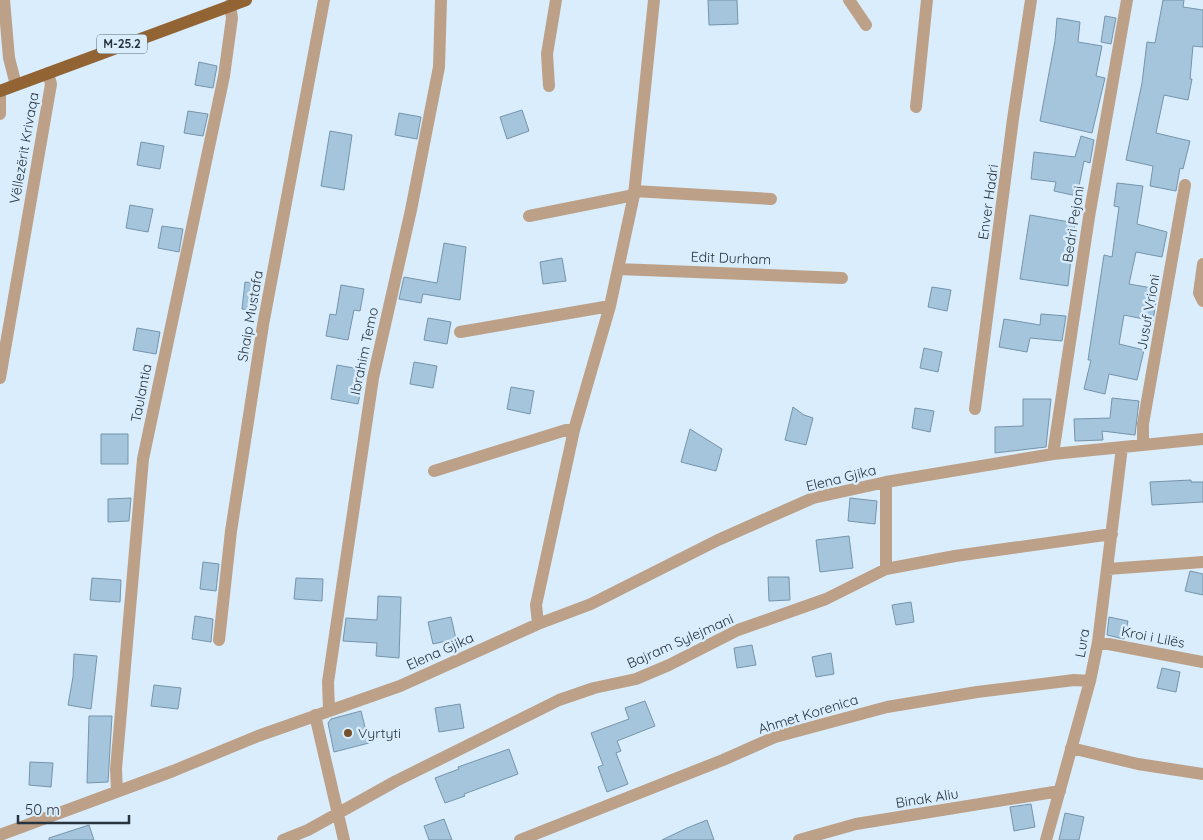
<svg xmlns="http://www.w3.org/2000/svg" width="1203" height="840" font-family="Quicksand,sans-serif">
  <rect width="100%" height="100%" fill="#d9edfc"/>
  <path fill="#a5c5dd" stroke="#7594ab" d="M708,0H737L738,24L709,25Z
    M1163,0H1184L1183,7L1203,10V47L1193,46L1190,79H1192L1188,100L1164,95L1156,133L1190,141L1183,169L1180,168L1176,191L1150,186L1153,166L1126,160L1142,83L1147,42L1155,43Z
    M1105,16L1116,18L1111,44L1101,42Z
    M1057,18L1080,22L1078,42L1102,46L1096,76L1105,78L1092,133L1040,121L1055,41Z
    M199,62L217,66L213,88L195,85Z
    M522,110L529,131L507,139L500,117Z
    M188,111L208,114L203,136L184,133Z
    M399,113L421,117L417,139L395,135Z
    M330,131L352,135L344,190L321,186Z
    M1081,136L1094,140L1090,163L1084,161L1077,196L1054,191L1056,182L1031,179L1034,152L1075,157Z
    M141,142L164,146L160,169L137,165Z
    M1117,183L1143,186L1137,224L1167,232L1162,257L1136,252L1129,284L1158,289L1153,321L1124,315L1119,344L1144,350L1137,380L1109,374L1105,394L1084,389L1091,360H1088L1104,255L1112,257L1119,207L1114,206Z
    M130,205L153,209L148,232L126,228Z
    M1030,215L1075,223L1068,286L1020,279Z
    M162,226L183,229L179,252L158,248Z
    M444,243L466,247L460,300L423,294L421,303L399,299L404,277L437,283Z
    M562,258L566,281L543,284L540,262Z
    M245,282L262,284L257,311L242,309Z
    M341,285L364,289L360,311L354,310L348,340L326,336L330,314L336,315Z
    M932,287L951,290L947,311L928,307Z
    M1041,314L1066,316L1062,341L1030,338L1027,352L999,347L1004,319L1040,325Z
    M428,318L451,322L447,344L424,340Z
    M137,328L160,332L156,354L133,350Z
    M924,348L942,352L938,372L920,368Z
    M414,362L437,366L433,388L410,384Z
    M337,365L365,370L358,404L331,399Z
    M511,387L534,391L530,414L507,409Z
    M1112,398L1139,401L1135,435L1102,431L1103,440L1075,441L1074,419L1110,418Z
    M1023,399H1051L1046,447L995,453V427L1023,426Z
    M793,407L804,415L813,418L806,445L785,440Z
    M915,408L934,411L930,432L912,428Z
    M690,429L722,449L716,471L681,462Z
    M101,434H128V464H101Z
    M1191,480V482H1203V502L1152,505L1150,482Z
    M131,498L129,521L108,522V499Z
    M850,498L877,501L875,524L848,521Z
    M849,536L853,568L820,572L816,540Z
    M203,562L219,564L216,591L200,589Z
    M1190,571L1203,574V595L1185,591Z
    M768,577H789L790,600L769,601Z
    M92,578L121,580L120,602L90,600Z
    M296,578L323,579L322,601L294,599Z
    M378,596L401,597L399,658L376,656L377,643L343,641L346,618L377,620Z
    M911,602L914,622L896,625L892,605Z
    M195,616L213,619L211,642L192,639Z
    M451,617L456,639L433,644L428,622Z
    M1109,617L1128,621L1124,639L1107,635Z
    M752,645L756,665L737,668L734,648Z
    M831,653L834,674L816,677L812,657Z
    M74,654L97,656L91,709L68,705L73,677Z
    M1162,668L1180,672L1176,692L1157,688Z
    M154,685L181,688L178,709L151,706Z
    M645,701L655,726L617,741L621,751L616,753L628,784L607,792L598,767L603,765L591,733L629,719L625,708Z
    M460,704L464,728L439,732L435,708Z
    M361,711L369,743L334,752L328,723L331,719Z
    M89,716H112L108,782L87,783Z
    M509,749L518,774L464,794L465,796L445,803L435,778L459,769L458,767Z
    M30,762L53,763L51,787L29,785Z
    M1031,804L1035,827L1014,831L1010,807Z
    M1065,813L1084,817L1079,840H1059Z
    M444,819L452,840H429L424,826Z
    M707,820L714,840H662L687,828Z
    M89,825L94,840H49V838Z"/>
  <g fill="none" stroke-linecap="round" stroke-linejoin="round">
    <path stroke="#bca188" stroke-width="12" d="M4,0L9,58L16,85
      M849,0L866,25
      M549,86L547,54L556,0
      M916,107L927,0
      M0,114V91
      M634,191L771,199
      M529,216L634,195
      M1203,264L1199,293L1203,301
      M618,269L842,278
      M460,332L610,306
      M0,378L51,84L48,73
      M975,409L1013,119L1031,0
      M1143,445V424L1185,185
      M1053,454L1089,217L1127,0
      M434,471L566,430H574
      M886,569V482
      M1108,569L1203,562
      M538,624L536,605L574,430L610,306L634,195L654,0
      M219,640L231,531L263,325L324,0
      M1098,642L1203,662
      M329,710L328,682L373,378L411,210L439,67L441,0
      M315,715L344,840
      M1071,748L1138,764L1203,774
      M117,792L116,769L143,459L224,76L232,18L230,5
      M0,835L173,771L258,736L400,686L538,624L591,604L718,540L813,498L886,482L1053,454L1203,439
      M283,840L308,830L396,781L559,700L594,688L636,679L669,665L738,630L826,599L886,569L955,556L1112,534
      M520,840L723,760L775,737L887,707L977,692L1074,680L1090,681
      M799,840L856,824L1060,791
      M1046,840L1090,681L1098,642L1122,447"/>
    <path stroke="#926333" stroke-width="12" d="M0,91L246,0"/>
  </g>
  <circle fill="#75502b" stroke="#d9edfc" stroke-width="2" cx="348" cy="733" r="5"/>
  <g text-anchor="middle" stroke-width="5" stroke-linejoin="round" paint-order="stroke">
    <rect fill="#d9edfc" stroke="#5c6b76" stroke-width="1" x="97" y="34.5" width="50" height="19" rx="4"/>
    <g font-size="12" font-weight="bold" fill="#27333d">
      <text x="122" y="48">M-25.2</text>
    </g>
    <g font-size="14" fill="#27333d" stroke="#d9edfc">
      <text transform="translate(24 148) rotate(-80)" y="5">Vëllezërit Krivaqa</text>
      <text transform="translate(988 202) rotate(-82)" y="5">Enver Hadri</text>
      <text transform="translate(1073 224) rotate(-81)" y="5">Bedri Pejani</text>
      <text transform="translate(731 258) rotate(2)" y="5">Edit Durham</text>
      <text transform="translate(1148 312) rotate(-80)" y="5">Jusuf Vrioni</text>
      <text transform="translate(250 316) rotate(-80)" y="5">Shaip Mustafa</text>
      <text transform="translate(364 351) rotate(-78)" y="5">Ibrahim Temo</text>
      <text transform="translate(141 393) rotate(-79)" y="5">Taulantia</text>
      <text transform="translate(841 478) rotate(-14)" y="5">Elena Gjika</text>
      <text transform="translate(1153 637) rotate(11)" y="5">Kroi i Lilës</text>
      <text transform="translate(680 641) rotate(-24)" y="5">Bajram Sylejmani</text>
      <text transform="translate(1082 643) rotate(-80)" y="5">Lura</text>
      <text transform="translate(440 651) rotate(-24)" y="5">Elena Gjika</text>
      <text transform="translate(808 714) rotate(-17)" y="5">Ahmet Korenica</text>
      <text transform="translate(927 798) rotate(-9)" y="5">Binak Aliu</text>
    </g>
    <g font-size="14" fill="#27333d" stroke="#d9edfc" text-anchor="start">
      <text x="358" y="738">Vyrtyti</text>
    </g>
  </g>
  <path d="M18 815v8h111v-8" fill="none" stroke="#27333d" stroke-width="2.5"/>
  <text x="25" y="815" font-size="15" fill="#27333d" stroke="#d9edfc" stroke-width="4" paint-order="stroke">50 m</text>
</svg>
